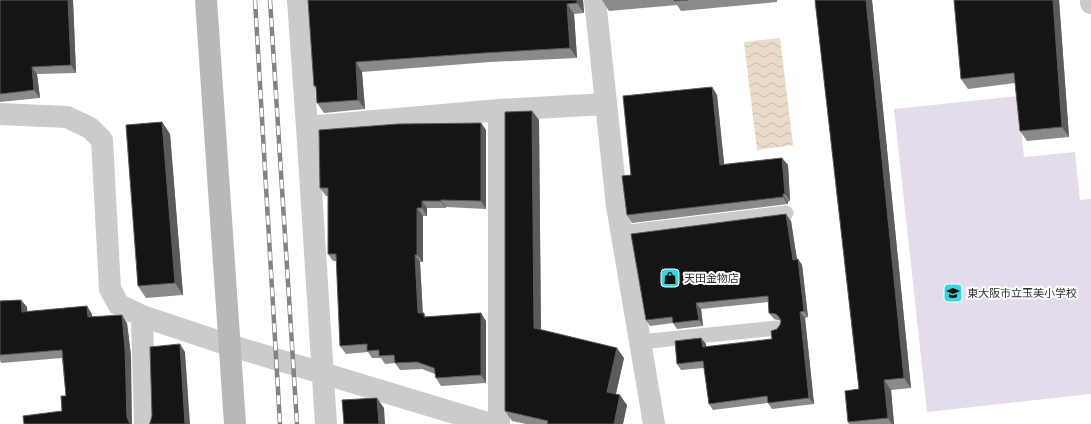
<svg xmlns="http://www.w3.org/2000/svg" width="1091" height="424" font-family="'Alegreya Sans','Noto Sans JP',sans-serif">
  <defs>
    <pattern id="water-waves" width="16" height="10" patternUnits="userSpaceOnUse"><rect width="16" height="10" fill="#eadac9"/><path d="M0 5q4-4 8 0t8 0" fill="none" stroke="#c9bbad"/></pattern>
  </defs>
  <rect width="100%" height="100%" fill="#fff"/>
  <path fill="#e5dceb" d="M1018,96L1024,157L1075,152L1080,200L1091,199V394L927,412L894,109Z"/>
  <path fill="url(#water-waves)" d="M780,38L793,145L757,150L744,42Z"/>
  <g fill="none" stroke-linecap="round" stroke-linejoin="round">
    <path stroke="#cbcbcb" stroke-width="15" d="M621,233L786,213
      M640,342L776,328"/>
    <path stroke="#cbcbcb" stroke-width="22" d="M298,0L307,127L326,424
      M595,0L617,206L654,424
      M1091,0V3
      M0,114L67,117L90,128L102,140L110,289L119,305L142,316L229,345L491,424
      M307,127L499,110
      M142,316L145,424
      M499,424V110L606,104"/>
    <path stroke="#b8b8b8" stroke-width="22" d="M206,0L235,424"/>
    <g stroke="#838383" stroke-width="4.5">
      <path id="rail" d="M255,0L280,424
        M270,0L297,424"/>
    </g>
    <use href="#rail" stroke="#fff" stroke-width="3" stroke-dasharray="9" stroke-linecap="butt"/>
  </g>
  <path fill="#8a8a8a" d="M0,0H73L76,73L37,74L40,98L0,102Z
    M308,0H583L584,13L574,14L577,58L490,62L362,72L365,109L324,113L317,103L316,89L314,86Z
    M602,0H777V2L681,11L677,5L609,11Z
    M815,0H872L911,388L891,390L894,424H849L848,422L859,389Z
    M954,0H1059L1069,137L1027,141L1020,131L1015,83L968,89L961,79Z
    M712,87L717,95L724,164L782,158L788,165L790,201L788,202V204L632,223L627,215L631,175Z
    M532,111L539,120L541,330L624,358L616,394L627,405L623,424H526L512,421L505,411Z
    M162,122L170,134L183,295L146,298L138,286Z
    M481,123L486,130V209L446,207V208H427V216H423V262H420L423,313H424L426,317L486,321V383L441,386L436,378L435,374L422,369L400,370L395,363L385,364L381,358H372L368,352L346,354L340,346L337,261H333L328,254V196H326L320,188Z
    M791,221L797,259H798L802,265L808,317L805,318L814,404L772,409L768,403L713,410L709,404L704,368L681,370L677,364L701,338L706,344V347L772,339L777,329L780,325L781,321L774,319L769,313L768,302L701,309L703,326L677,329L673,323L650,326L646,320Z
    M21,300L27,307V311L92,314V317L127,323L131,356L62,411L66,396L62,358L1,363L0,360V301Z"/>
  <path fill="#5b5b5b" d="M68,0H73L76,73L71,65Z
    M577,0H583L584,13L577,3Z
    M866,0H872L911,388L904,378Z
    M1053,0H1059L1069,137L1062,127Z
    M567,4L574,14L577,58L570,48Z
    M356,62L362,72L365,109L358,100Z
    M32,67L37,74L40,98L34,90Z
    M712,87L717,95L725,172L720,165Z
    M532,111L539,120L541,338L534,328Z
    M162,122L170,134L183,295L175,283Z
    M481,123L486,130V209L481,201Z
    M782,158L788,165L790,201L785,194Z
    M783,194L788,202V204L783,197Z
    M441,200L446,207V208L441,201Z
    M422,201L427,208V216L422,208Z
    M417,208L423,216V262L417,255Z
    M786,214L791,221L798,266L793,260Z
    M415,255L420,262L423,321L418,313Z
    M798,259L802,265L808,317L804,311Z
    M21,300L27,307L28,320L22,312Z
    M696,303L701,309L703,326L699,320Z
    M87,306L92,314L93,325L88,317Z
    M800,312L805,318L814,404L809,398Z
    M481,313L486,321V383L481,375Z
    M122,315L127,323L131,356L132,424H130L127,417Z
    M701,338L706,344L707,353L703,347Z
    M180,344L185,352L190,424H185Z
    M617,348L624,358L614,402L607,392Z
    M884,380L891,390L894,424H892L888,418Z
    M620,395L627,405L623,424H614Z
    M377,398L384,408L385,424H379Z"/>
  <path fill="#151515" stroke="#5b5b5b" d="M0,0H68L71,65L32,67L34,90L0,94Z
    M308,0H577V3L567,4L570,48L484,53L356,62L358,100L317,103L316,86H314Z
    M674,0H688L674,1Z
    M815,0H866L904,378L884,380L888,418L848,422L845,391L859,389Z
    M954,0H1053L1062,127L1020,131L1014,73L961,79Z
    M712,87L720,165L782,158L785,194H783V197L627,215L622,176L631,175L623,96Z
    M532,111L534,328L617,348L607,392L620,395L614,424H547L548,421L505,411V112Z
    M162,122L175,283L138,286L126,125Z
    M481,123V201L441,200V201H422V208H417V255H415L418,313H424V317L481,313V375L436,378L434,368L417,362L395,363L394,355L379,356V350L367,351V344L340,346L336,254H328V188H320L319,130L398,124Z
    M786,214L793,260L798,259L804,311L800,312L809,398L768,403L767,396L709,404L703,361L677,364L675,341L701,338L703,347L772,339L771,331L777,329L780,325L781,321L779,317L776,314L769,313L768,296L696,303L699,320L673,323L672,317L646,320L631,234Z
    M21,300L22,312L87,306L88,317L122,315L125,349L127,417L130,424H24L23,416L62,411L61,396H66L62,350L0,355V301Z
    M180,344L185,424H149L150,423L152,416L150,347Z
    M377,398L379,424H344L342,400Z"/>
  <defs>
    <g id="shop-square" transform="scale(1)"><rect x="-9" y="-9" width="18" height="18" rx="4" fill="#37d5de" stroke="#fff"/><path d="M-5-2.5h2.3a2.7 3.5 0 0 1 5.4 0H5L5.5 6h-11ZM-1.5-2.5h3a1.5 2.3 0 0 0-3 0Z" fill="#111"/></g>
    <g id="school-square" transform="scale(1)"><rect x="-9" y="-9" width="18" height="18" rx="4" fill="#37d5de" stroke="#fff"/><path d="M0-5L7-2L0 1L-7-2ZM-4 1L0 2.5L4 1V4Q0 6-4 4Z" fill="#111"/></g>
  </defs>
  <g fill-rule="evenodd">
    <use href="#shop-square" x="670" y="278"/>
    <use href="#school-square" x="953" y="293"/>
  </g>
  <g text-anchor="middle" stroke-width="4" stroke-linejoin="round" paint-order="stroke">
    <g font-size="11" fill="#2e2e2e" stroke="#fff" text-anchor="start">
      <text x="684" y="282">天田金物店</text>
      <text x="967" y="297">東大阪市立玉美小学校</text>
    </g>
  </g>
</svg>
